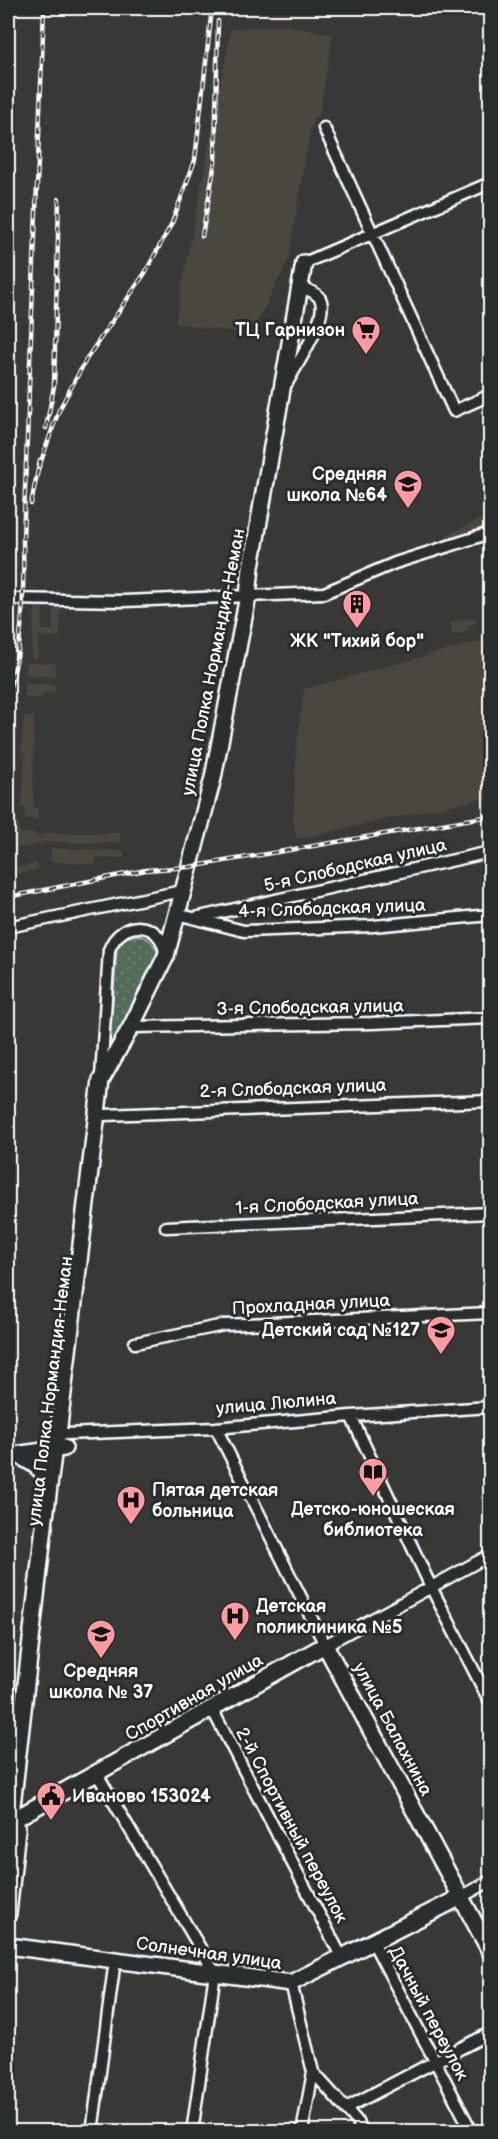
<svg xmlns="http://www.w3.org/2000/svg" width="498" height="2139" font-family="'Balsamiq Sans',sans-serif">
  <defs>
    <pattern id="grass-dots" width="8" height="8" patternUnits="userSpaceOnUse" patternTransform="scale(1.5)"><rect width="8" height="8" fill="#526c5a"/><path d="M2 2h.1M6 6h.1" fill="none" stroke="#6c8273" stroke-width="1.8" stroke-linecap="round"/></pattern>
  </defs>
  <rect width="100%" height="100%" fill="#383836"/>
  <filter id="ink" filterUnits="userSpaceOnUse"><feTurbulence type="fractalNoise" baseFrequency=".0167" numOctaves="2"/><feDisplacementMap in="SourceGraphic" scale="12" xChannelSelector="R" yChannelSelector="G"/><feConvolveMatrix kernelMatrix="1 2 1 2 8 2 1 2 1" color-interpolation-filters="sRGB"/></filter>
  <g filter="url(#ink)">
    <path fill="#494640" d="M285,25L333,34L319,117H314L307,146L289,259L263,310L253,335L175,323L231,29Z
      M8,368L13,511H8Z
      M490,515V526L442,545L440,540L446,538V535Z
      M54,604H61L60,637L39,636L38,658H31L35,605H43L42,630H52Z
      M474,617L476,624L467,626L468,631L452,635L450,623Z
      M484,640L490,659V707L480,709L490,771V797L297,839L293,819L297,741L304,689Z
      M26,662L55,663V677L26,675Z
      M25,683L55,685L54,693H42V698L25,697Z
      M24,716L34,717L33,807L38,808V819H25V809L22,807L25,754L21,752Z
      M12,717L16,728L15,740L8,767V718Z
      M8,774L9,811L16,812L20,833H34L35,836H41V834H45L46,833H120V843L41,842L40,844H34L33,846L9,849L8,857Z
      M51,848L124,851V858H96L95,864L51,862Z
      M37,863L38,869L8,876V869Z"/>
    <path fill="url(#grass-dots)" stroke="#a8b6ac" stroke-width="1.5" d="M138,935C151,938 157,945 158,958L116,1042L112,1043L110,1040L117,949L125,938Z"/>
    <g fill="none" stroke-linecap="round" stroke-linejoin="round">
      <g stroke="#fff" stroke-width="15">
        <path id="street" d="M324,128L454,411L490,395
          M304,263L490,183
          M287,383C296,365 327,320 321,301C319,294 312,292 306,289L298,293
          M8,599L124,601L324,593L395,563L490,533
          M177,914L244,931L373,926L490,915
          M195,918L490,852
          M8,927L182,891
          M131,1027L372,1023L490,1018
          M101,1077L109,950C120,919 161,919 165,953
          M104,1115L490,1101
          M166,1227L490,1213
          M135,1343L224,1325L490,1313
          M351,1416L431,1587L490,1702
          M216,1428L325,1645L490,1555
          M66,1434L216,1428L351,1416L490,1407
          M212,1709L342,1958
          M97,1774L215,1973L192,2132
          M461,1897L490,1881
          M373,1942L472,2132
          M291,1983L313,2072L302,2132
          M313,2072L356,2120L362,2132
          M346,2108L490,2033
          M92,2132L115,1960"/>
      </g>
      <g stroke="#fff" stroke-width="20">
        <path id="secondary" d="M8,1456L64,1448
          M23,1458C37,1465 46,1472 48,1489
          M10,1817H18L325,1645L490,1951
          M8,1841L45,1518L53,1455L58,1434L101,1080L131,1027L166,956L213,778L248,596L251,567L304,263
          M8,1914L17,1829
          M8,1946L291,1983L461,1897"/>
      </g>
      <use href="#street" stroke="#2a2d2e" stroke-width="10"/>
      <use href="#secondary" stroke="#2a2d2e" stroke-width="15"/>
      <g stroke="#fff" stroke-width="4.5">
        <path id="rail" d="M202,236L215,162L218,21
          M46,428L54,386L59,199
          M39,467L59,410L87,358L145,273L172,223L195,160L212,8
          M31,504L40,460
          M8,692C24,646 24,588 23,540L44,8
          M8,897L146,870L189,867L490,816"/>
      </g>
      <use href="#rail" stroke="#2a2d2e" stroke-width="2" stroke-dasharray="7" stroke-linecap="butt"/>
    </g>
  </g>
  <defs>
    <g id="supermarket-pin" transform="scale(1.5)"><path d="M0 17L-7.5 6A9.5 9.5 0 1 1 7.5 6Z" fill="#ff9aa2" stroke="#2a2d2e"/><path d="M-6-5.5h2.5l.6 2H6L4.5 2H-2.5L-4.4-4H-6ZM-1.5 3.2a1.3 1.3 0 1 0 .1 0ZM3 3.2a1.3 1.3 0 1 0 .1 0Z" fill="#111"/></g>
    <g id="school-pin" transform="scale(1.5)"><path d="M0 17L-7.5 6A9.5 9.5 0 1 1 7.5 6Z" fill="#ff9aa2" stroke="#2a2d2e"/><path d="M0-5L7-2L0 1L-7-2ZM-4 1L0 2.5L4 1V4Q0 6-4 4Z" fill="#111"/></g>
    <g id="building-pin" transform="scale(1.5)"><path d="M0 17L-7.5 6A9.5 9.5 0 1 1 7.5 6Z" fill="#ff9aa2" stroke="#2a2d2e"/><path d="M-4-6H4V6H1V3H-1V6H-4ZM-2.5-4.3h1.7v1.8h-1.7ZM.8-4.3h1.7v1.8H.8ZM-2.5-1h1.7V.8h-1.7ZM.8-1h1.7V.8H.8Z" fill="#111"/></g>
    <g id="library-pin" transform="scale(1.5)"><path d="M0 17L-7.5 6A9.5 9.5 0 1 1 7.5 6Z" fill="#ff9aa2" stroke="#2a2d2e"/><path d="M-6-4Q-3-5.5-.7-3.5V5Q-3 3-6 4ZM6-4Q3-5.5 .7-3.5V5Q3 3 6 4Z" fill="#111"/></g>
    <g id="hospital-pin" transform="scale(1.5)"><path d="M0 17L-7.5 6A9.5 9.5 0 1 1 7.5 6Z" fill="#ff9aa2" stroke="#2a2d2e"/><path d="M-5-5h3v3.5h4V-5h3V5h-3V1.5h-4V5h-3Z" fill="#111"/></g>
    <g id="civic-pin" transform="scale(1.5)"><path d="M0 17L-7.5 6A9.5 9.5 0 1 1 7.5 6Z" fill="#ff9aa2" stroke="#2a2d2e"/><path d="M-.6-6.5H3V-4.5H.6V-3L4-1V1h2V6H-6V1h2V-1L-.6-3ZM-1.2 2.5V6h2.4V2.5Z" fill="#111"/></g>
  </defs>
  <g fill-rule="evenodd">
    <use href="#supermarket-pin" x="366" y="330"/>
    <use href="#school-pin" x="408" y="484"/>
    <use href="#building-pin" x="357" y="604"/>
    <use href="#school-pin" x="441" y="1330"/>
    <use href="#library-pin" x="373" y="1472"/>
    <use href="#hospital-pin" x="131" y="1500"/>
    <use href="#hospital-pin" x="235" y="1616"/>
    <use href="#school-pin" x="101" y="1634"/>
    <use href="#civic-pin" x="51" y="1796"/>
  </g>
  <g text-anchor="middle" stroke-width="6" stroke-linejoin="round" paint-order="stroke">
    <g font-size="18" font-weight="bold" fill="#fff" stroke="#2a2d2e" text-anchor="end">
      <text x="345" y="336">ТЦ Гарнизон</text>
      <text x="387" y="480">Средняя<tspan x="387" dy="21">школа №64</tspan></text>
      <text x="357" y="647" text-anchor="middle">ЖК "Тихий бор"</text>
      <text x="420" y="1336">Детский сад №127</text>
      <text x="152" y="1496" text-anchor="start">Пятая детская<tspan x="152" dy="21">больница</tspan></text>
      <text x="373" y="1515" text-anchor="middle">Детско-юношеская<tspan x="373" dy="21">библиотека</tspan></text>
      <text x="256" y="1612" text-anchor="start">Детская<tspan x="256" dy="21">поликлиника №5</tspan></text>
      <text x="101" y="1677" text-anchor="middle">Средняя<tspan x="101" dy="21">школа № 37</tspan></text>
      <text x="72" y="1802" text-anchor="start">Иваново 153024</text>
    </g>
    <g font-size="18" fill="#fff" stroke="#2a2d2e">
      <text transform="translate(213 662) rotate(-79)" y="6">улица Полка Нормандия-Неман</text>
      <text transform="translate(355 865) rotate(-13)" y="6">5-я Слободская улица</text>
      <text transform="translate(332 908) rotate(-2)" y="6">4-я Слободская улица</text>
      <text transform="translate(310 1007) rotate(-1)" y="6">3-я Слободская улица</text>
      <text transform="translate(293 1088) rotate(-2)" y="6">2-я Слободская улица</text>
      <text transform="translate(327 1203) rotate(-3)" y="6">1-я Слободская улица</text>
      <text transform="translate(311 1304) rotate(-3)" y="6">Прохладная улица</text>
      <text transform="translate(50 1391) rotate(-83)" y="6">улица Полка Нормандия-Неман</text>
      <text transform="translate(276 1403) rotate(-5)" y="6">улица Люлина</text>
      <text transform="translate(194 1697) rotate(-30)" y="6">Спортивная улица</text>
      <text transform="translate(393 1729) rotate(62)" y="6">улица Балахнина</text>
      <text transform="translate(292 1825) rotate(62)" y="6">2-й Спортивный переулок</text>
      <text transform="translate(209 1953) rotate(8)" y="6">Солнечная улица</text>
      <text transform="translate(429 2013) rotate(62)" y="6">Дачный переулок</text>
    </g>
  </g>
  <rect width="498" height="2139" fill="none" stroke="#2a2d2e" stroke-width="30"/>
  <rect x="15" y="15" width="468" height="2109" fill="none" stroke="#fff" stroke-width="2" filter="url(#ink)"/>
</svg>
